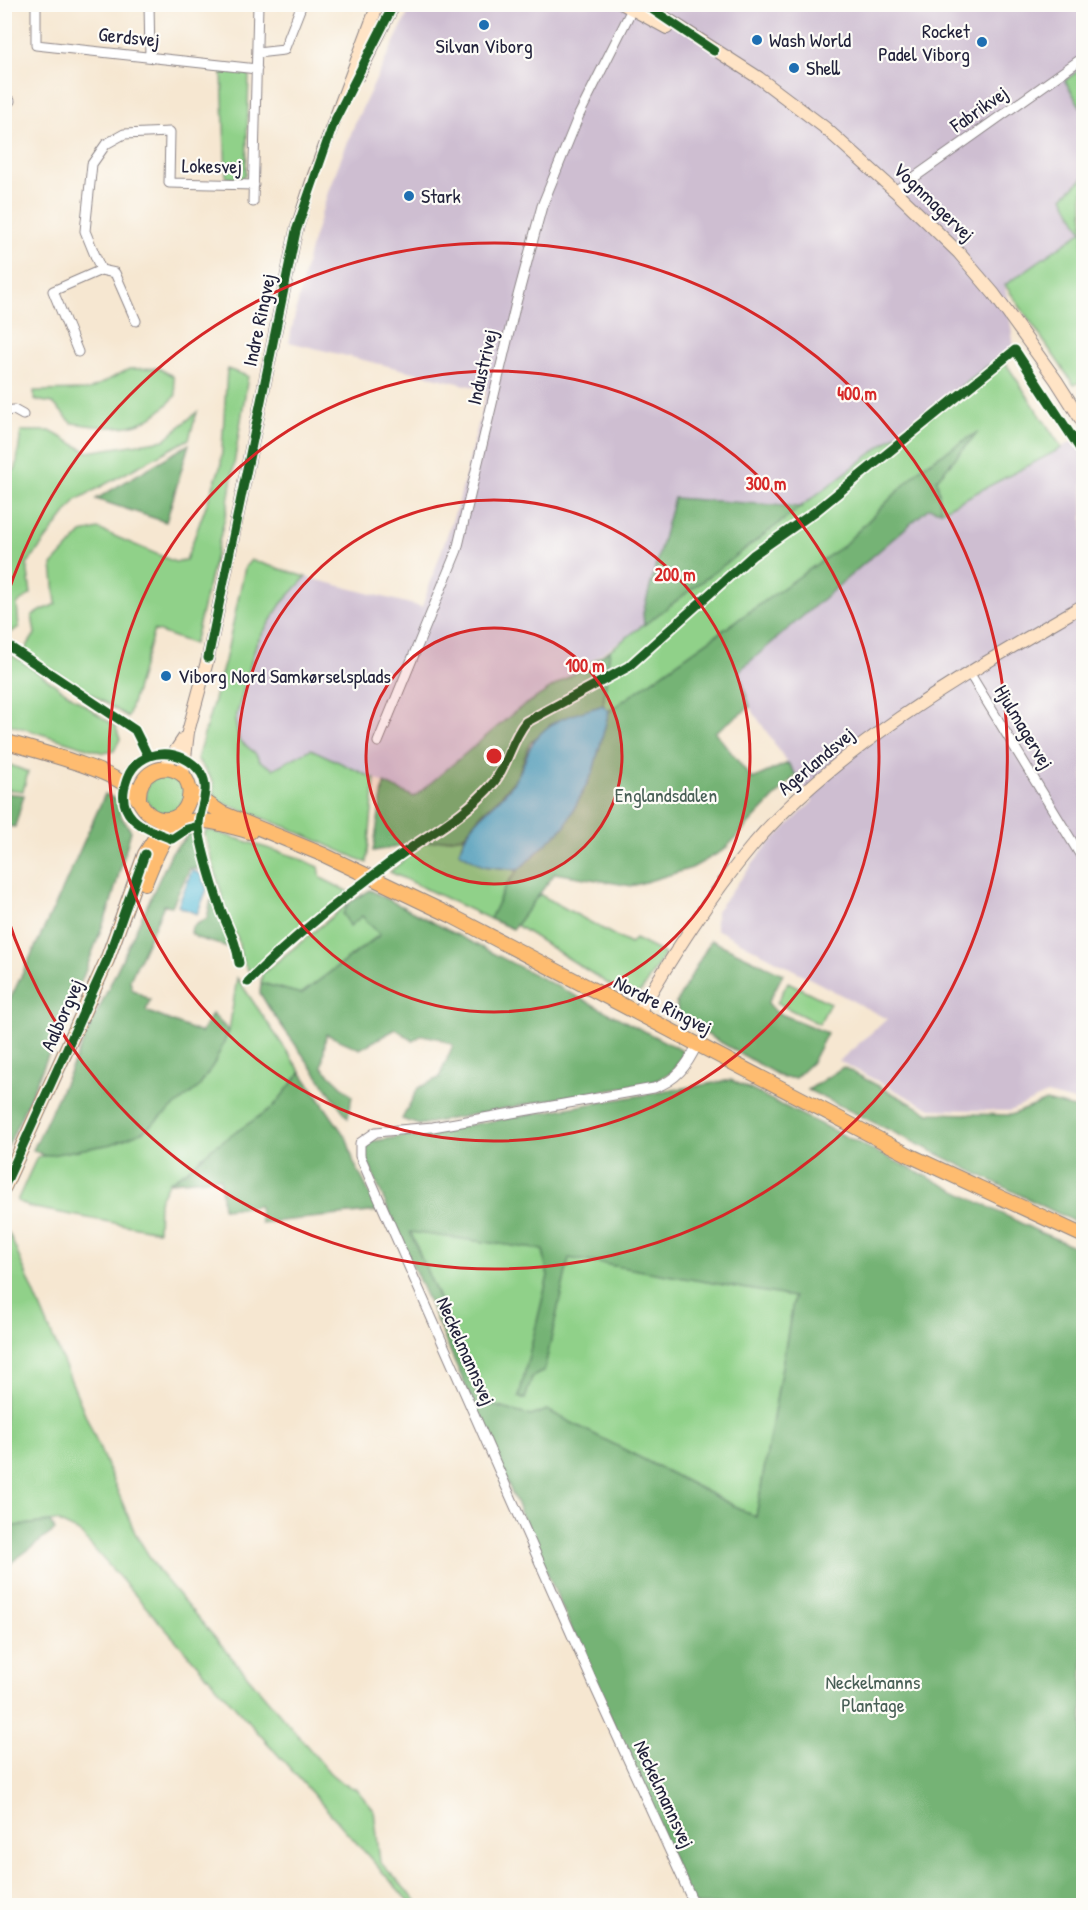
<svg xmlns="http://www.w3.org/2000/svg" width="1088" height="1910" font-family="'Patrick Hand',sans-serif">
  <rect width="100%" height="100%" fill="#fdfcf7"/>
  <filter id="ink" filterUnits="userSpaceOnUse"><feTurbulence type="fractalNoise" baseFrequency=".0167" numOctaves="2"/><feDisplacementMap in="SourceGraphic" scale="12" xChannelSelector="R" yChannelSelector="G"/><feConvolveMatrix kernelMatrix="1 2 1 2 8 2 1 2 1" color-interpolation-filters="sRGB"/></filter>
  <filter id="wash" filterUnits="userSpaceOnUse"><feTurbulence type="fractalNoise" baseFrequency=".008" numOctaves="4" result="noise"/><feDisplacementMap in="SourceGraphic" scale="24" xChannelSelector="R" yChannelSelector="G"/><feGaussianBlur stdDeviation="1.35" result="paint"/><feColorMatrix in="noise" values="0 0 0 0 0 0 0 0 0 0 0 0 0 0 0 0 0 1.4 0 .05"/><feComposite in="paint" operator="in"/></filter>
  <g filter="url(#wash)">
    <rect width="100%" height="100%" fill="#f6e7d1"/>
    <path fill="#cebed1" d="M412,5H1083V67L1065,81L1083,111V178L1063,197L1083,231L1005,285L1014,347L644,625L517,710L414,797L311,749L273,769L260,761L255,753L239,740L235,721L256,644L281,604L306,577L422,607L459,501L487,390L289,342L308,256L329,189L356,121Z
      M1083,436V1103L1047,1094L1010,1111L931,1109L839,1061L887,1019L716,929V911L766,847L813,801L750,707L739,671L929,508L941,511Z"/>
    <path fill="#90d189" stroke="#597a62" stroke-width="1.5" d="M1083,67V111L1065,81Z
      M222,72L249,74L246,174L242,178H226Z
      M1083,178L1084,380L1074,385L1005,285L1082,231L1063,197Z
      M1001,356L1062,448L941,511L937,479L977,433L923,466L844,545L609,711L603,705L610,650Z
      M158,368L173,376L176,395C143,434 118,429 72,423L53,403L35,400L34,391L89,390L129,369Z
      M227,369L248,376L227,509L194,644L154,630L128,717L23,652L35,634L32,615L56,604L52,565L82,533L98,529L175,562L186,560L221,465Z
      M197,412L189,439L76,500L27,564L31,594L17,604L19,627L5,637V473L16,469L21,431H50L88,452L164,440Z
      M251,560L306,577L281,604L256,644L235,721L239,740L255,753L260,761L273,769L311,749L375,779L367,863L289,828L215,800L213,781L197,759L225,661L245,567Z
      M5,650L116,727L120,739L114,751L104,753L5,723Z
      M5,763L28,772L23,791L5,789Z
      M146 794a19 19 0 1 1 38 0a19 19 0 1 1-38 0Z
      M209,830L296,857L319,867L321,878L349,892L252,971L248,970L241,958L238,939L229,920L205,835V832Z
      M464,836L459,852L483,866L518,870L506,885L490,919L390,872L425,841Z
      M539,894L630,944L635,939L665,954L642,990L635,996L621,992L516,925Z
      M349,903L343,914L350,925L362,916L380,934L301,994L261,983L262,974Z
      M237,978L301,1072L273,1107L211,1149L186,1171L169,1182L159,1201L158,1231L29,1207L17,1201L37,1157L112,1144L199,1087L215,1062L229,1031Z
      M788,982L830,1003L819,1024L777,1003Z
      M410,1231L543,1250L548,1276L519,1397L525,1399L532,1377L544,1371L569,1258L794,1297L756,1517L547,1410L531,1416L484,1403Z
      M9,1233L136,1535L159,1572L330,1773L342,1783L356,1789L374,1810L380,1862L420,1905H412L79,1532L56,1521L5,1527L4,1235Z"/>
    <path fill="#74b375" stroke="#4b6a58" stroke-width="1.5" fill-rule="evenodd" d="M978,432L937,479L941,511L929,508L739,671L750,707L715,732L752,779L788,763L796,775L724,850L692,868L632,886L555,873L513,929L490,919L506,885L518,870L565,826L593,772L609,711L844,545L923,466Z
      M189,444L166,522L96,499Z
      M674,498L801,507L644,625L643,613Z
      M610,650L603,705L550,725L530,743L517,777L501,796L480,815L464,836L373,851L384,783L414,797L517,710Z
      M5,793L24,795L15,827L5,826Z
      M105,794L116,799L122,818L131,831L110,906L83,977L5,1153V1010L60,895Z
      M189,834L199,835L207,870L190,868L172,906L164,905L130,980L132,989L150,1000L146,1011L201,1033L212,1014L229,1031L215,1062L199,1087L142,1132L112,1144L45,1156L33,1150L172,852Z
      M370,890L685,1052L672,1072L650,1084L570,1096L419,1125L402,1119L418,1088L439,1078L453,1045L438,1038L422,1035L413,1041L396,1029L360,1049L326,1034L322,1067L352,1096L348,1118L269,1008L260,993L261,983L301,994L380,935L362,916L350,926L343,914L349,903Z
      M211,900H216C221,915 232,931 234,945L231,948L197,938L191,933L192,927L207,918Z
      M711,940L783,974L768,1003L776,1012L827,1033L812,1062L795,1078H783L680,1019L676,1003Z
      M843,1067L929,1113L1011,1115L1046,1101L1083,1110V1226L808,1090Z
      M301,1072L347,1139L354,1163L379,1211L261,1223L259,1206L223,1209L220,1178L169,1182L186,1171L211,1149L273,1107Z
      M731,1080L1039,1232L1083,1250V1905H692L364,1154L369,1142ZM410,1232L543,1250L548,1276L519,1397L525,1399L532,1377L544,1371L569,1258L794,1297L756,1517L547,1410L531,1416L484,1403Z
      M50,1522L55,1530L12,1562L5,1573V1527Z"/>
    <path fill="#5bbed9" stroke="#3e708a" stroke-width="1.5" d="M603,705L609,711L593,772L565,826L518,870L483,866L459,852C470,815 500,807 517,777C530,755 525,745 548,727C561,716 587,711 603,705Z
      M192,870L200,874L207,889L197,914L178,906Z"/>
  </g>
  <g filter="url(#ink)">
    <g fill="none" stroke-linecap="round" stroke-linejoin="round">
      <g stroke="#8c8486" stroke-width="11">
        <path id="street" d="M36,4V45L257,69
          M149,4L150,57
          M257,53L284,50L302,4
          M4,101H10
          M895,191L1084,57
          M253,202L258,4
          M4,213H5
          M136,321L115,273L101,270L85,231L92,164L106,144L124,134L170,132L169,183L254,185
          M78,352L53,291L101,270
          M4,411L14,410L23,415
          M970,674L1084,861
          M378,742L457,550L516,303L542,206L579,115L634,5
          M695,1906L593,1683L360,1156V1143L376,1132L433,1127L654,1088C677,1080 687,1066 697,1045"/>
      </g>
      <g stroke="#8c8486" stroke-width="14">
        <path id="secondary" d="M623,4L667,28
          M644,4L759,78L824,127L895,191L959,253L994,294L1056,380L1084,424
          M358,76L394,4
          M164,768L184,738
          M183,775L188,732L208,658L296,231L314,175L378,4
          M638,1014C673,955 709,897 753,845C837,746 972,670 1084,605"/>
      </g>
      <g stroke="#8c8486" stroke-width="16">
        <path id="primary" d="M4,741C39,752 97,765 126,785C139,794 141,813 157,818C184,826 199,794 183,775C163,760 138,773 139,798
          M191,792L222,813L324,855L450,915L911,1156L1084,1236
          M145,883C172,814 179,811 250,832
          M4,1187L107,960L145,854L167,819"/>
      </g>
      <use href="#street" stroke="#fff" stroke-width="9"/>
      <use href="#secondary" stroke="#ffe4c6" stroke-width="12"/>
      <use href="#primary" stroke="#febc70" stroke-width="14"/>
      <g stroke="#fdfcf7" stroke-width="13">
        <path id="cycleway" d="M644,4L714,51
          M4,643L135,730L148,756
          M208,658L296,231L334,122L394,4
          M199,826L187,829L172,839C144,828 113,818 127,779C138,747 183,746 201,773C212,791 198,808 199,827C200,845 216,897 223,915C230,932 237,944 239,963
          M248,982C291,938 343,898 392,861C427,835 466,816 494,782C508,764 511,740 526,722L628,667L753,555L816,511L1015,350L1084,455
          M4,1187L107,960L145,854"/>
      </g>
      <use href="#cycleway" stroke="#1b5e20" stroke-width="9"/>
    </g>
  </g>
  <circle cx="494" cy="756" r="128" fill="#d62828" fill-opacity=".12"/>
  <g fill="none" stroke="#d62828" stroke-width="3">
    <circle cx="494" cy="756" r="128"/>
    <circle cx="494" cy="756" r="256"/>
    <circle cx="494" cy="756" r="385"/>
    <path d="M5 602A513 513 0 1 1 5 910"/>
  </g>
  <g fill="#1f6fb2" stroke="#fdfcf7" stroke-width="2">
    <circle cx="484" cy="25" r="6"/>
    <circle cx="757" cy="40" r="6"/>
    <circle cx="982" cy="42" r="6"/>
    <circle cx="794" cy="68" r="6"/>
    <circle cx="409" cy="196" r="6"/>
    <circle cx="166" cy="676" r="6"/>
  </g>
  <g text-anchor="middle" stroke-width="4.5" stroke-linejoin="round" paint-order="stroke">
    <g font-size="20" fill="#22223b" stroke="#fdfcf7" text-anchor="start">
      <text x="970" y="38" text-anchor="end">Rocket<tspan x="970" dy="23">Padel Viborg</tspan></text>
      <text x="769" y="47">Wash World</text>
      <text x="484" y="53" text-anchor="middle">Silvan Viborg</text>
      <text x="806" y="75">Shell</text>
      <text x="421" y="203">Stark</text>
      <text x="178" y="683">Viborg Nord Samkørselsplads</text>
    </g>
    <g font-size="20" fill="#22223b" stroke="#fdfcf7">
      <text transform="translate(129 37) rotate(6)" y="7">Gerdsvej</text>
      <text transform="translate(979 109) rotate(-35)" y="7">Fabrikvej</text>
      <text transform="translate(212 166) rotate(1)" y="7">Lokesvej</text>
      <text transform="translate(934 202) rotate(44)" y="7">Vognmagervej</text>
      <text transform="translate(259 320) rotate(-78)" y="7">Indre Ringvej</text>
      <text transform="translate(482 367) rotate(-77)" y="7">Industrivej</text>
      <text transform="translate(1024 727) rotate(59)" y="7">Hjulmagervej</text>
      <text transform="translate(816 761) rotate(-40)" y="7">Agerlandsvej</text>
      <text transform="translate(663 1005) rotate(27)" y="7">Nordre Ringvej</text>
      <text transform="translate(62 1015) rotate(-66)" y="7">Aalborgvej</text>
      <text transform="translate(466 1351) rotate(66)" y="7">Neckelmannsvej</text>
      <text transform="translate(664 1794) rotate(65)" y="7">Neckelmannsvej</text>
    </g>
    <g font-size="20" fill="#485f56" stroke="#fdfcf7">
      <text x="666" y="802">Englandsdalen</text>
      <text x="873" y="1689">Neckelmanns<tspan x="873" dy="23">Plantage</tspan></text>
    </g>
  </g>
  <circle cx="494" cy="756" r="9" fill="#d62828" stroke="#fdfcf7" stroke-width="3"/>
  <g font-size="18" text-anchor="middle" font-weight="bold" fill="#d62828" stroke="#fdfcf7" stroke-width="4.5" stroke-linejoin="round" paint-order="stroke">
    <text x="857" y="400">400 m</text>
    <text x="766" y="490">300 m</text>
    <text x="675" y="581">200 m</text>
    <text x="585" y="672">100 m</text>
  </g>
  <rect width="1088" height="1910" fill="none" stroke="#fdfcf7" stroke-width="24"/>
</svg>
